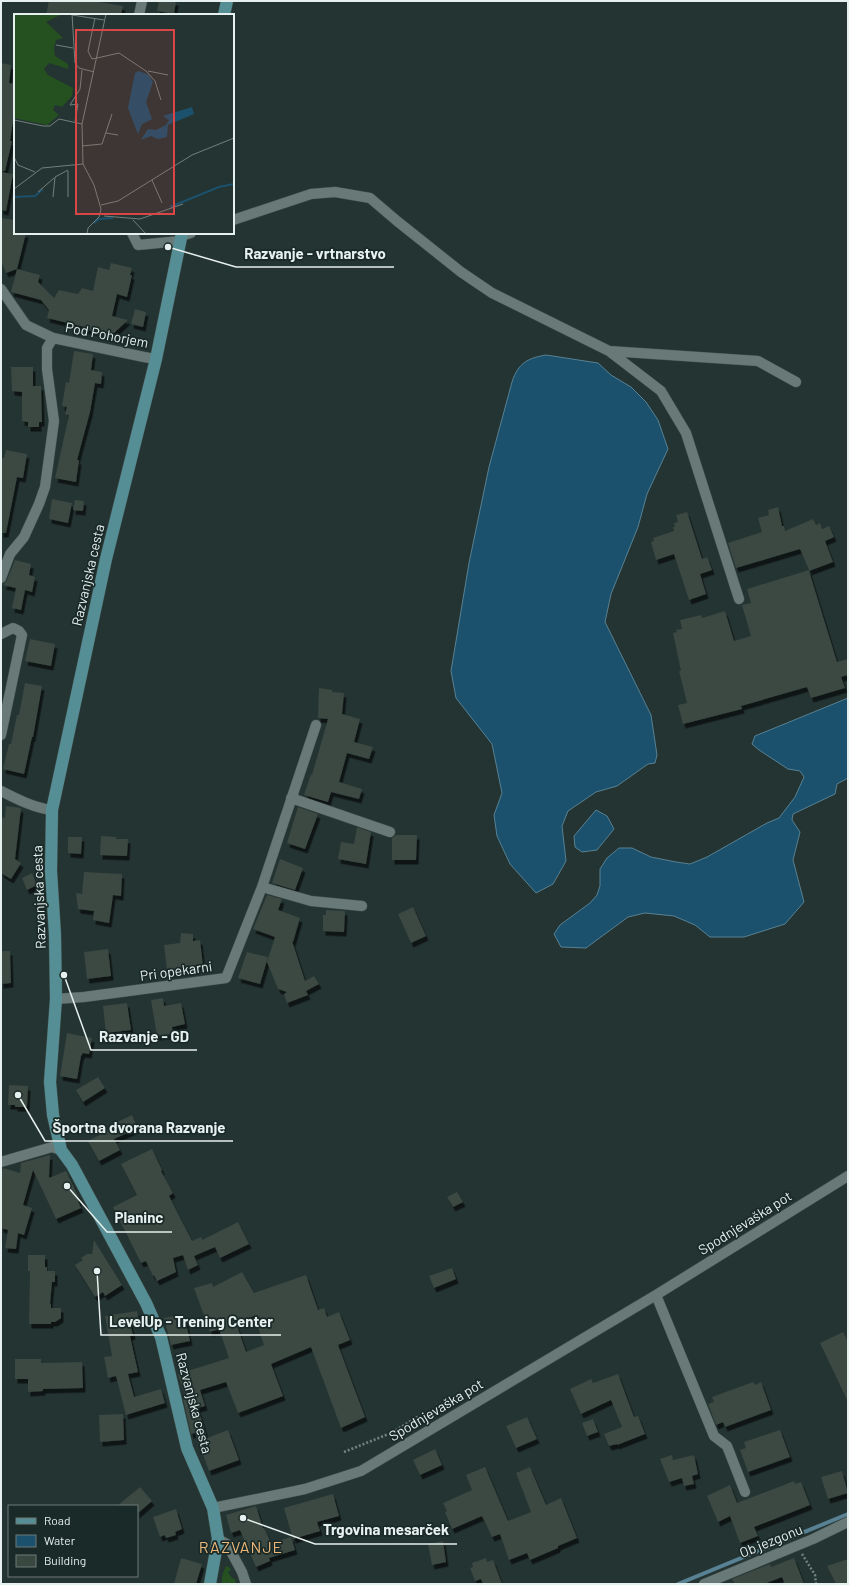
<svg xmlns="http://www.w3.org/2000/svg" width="849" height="1585" font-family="Barlow,sans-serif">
  <defs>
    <filter id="shadow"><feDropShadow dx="2.5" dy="4.5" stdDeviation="0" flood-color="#0009"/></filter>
  </defs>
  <rect width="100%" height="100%" fill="#243432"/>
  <path fill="#25501f" d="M226,1566L229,1567L231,1570L228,1572L232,1578L235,1579L236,1584H222V1576Z"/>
  <path fill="#1b516c" stroke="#588193" d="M546,355L598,363L611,375L631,387L646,402L658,420L668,449L647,494L638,527L611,594L605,622L651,715L657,755L655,763L648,764L617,786L596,792L568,811L562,826L566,861L553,884L536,893L510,864L497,836L494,815L502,793L492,744L456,698L451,671L469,563L489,467L512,382C518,363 528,358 546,355Z
    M848,698V778L837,784L835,794L793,814L792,820L800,832L793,860L804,902L785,924L744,937H710L695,925L674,916L645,913L628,917L586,948L561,947L554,934L560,925L590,903L597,895L600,886V869L607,858L619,848H632L651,857L676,862L690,864L707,857L767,823L779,818L795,797L804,777L800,771L788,769L759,750L752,744L755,736Z
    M596,810L607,816L614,829L597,850L582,852L575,847L574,836Z"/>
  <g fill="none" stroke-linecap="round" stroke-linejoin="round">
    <path stroke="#588193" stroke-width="4" d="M678,1584L848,1514"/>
  </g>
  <path fill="#3a4842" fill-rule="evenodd" filter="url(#shadow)" d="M49,1H93L123,6L121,15H46Z
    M159,1H176L174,14L157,11Z
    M1,63L11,65L9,83L15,84L13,106L15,107L10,141H12L5,171H1Z
    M1,172L13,174L6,211L1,210Z
    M1,218L15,220V233H26L17,269L6,273L1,261Z
    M111,263L132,268L130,275H132L127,297L117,294L112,316L128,320L113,334L104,332V334L85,329V327L47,318L49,310L41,300L11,292L17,269L40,275L38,282L54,298L59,290L78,294L82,288L93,291L98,267L109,270Z
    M135,309L146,312L143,327L131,324Z
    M74,351L93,354L91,370L102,372L101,384L95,383L90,412L77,460H79L76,482L55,478L69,415L65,414L67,407L62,406L66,382L69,383Z
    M11,367H33V386H41L42,422H39V427H28V422L22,421V392L12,391Z
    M6,450L27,454L23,478L17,477L6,533H1V458H4Z
    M52,499L72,503L68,523L49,519Z
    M75,500L84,501L83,511L73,510Z
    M778,507L782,526H784L785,531L813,519L816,525L820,523L822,529L829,526L834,537L825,541L833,562L809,571L837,662L848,659V675L841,677L845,688L811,698L807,687L741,706L742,709L683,724L678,705L687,703L679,671H681L673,633L677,632L676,630L682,629L680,620L701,615L702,618L725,611L734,641L751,636L742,605L751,603L747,589L809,570L800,549L736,568L728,543L762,532L758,518L769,515L768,510Z
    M687,512L702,559L707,557L712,570L700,574L706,594L689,600L674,554L656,560L651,542L654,541L653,538L674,531L673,527H675L674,523L678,522L676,515Z
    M15,560L31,564L29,575L35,577L32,592L25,590L21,610L12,608L16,588L3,585L7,580Z
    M30,639L55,644L51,666L25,661Z
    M25,683L42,686L33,737H32L24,774L3,769L9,744H11L17,715H19Z
    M319,688L332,690V692L344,693L342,714L360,719L354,742L373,747L369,759L347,753L339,782L362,789L359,799L331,792L328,802L304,795L311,774L312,775L328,719L318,718Z
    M6,806L21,808L15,859L21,863L11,879L1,873V817L5,818Z
    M298,807L318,814L305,849L287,843Z
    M357,827L371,832L366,864L338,859L341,842L354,844Z
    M396,835H417L416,860H392V838Z
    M101,836L116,837V839H128L127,856L100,855Z
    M68,837H82L81,854L68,853Z
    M280,859L303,868L295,890L272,883Z
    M84,872L122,874L121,896L113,895L109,923L93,920L94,911L78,909L76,893L82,894Z
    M32,873L37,885L27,890L22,878Z
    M267,895L282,899L278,910L300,918L293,942L292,941L305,981L314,976L319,984L306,991L308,995L287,1003L284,994L287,992L278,989L267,962L275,937L253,929Z
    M413,907L426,936L411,943L398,914Z
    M326,910L345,911L344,932L323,931V915H326Z
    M181,933L193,934V941L200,940L203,966L167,971L164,945L180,943Z
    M108,949L111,976L87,979L84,952Z
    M1,951H10L11,983L1,984Z
    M247,952L268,957L260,984L238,978Z
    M163,998L164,1006L181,1003L185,1024L172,1027L173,1034L157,1036L151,1000Z
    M127,1003L131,1030L106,1033L103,1006Z
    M67,1033L92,1038L89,1054L83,1053L81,1056L77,1079L60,1076Z
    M98,1077L105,1088L83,1102L76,1090Z
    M9,1085L28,1086L27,1107H15V1105H8Z
    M132,1115L138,1128L114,1139L120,1150L99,1161L88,1141L117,1126L115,1123Z
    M152,1149L162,1170L161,1171L173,1193L169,1196L192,1241L201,1237L202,1240L238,1222L249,1244L220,1258L215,1247L194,1256L198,1265L188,1270L183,1255L173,1258L176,1272L157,1281L154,1275L153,1276L146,1261L141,1263L113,1207L137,1195L121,1164Z
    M50,1155L49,1178L66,1171L80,1200L78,1201L81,1208L56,1219L33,1170L23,1205L32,1208L24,1235L18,1233L16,1249L5,1248L8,1230L1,1228V1174L3,1168L20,1173L21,1163Z
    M457,1192L463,1202L453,1207L447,1197Z
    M94,1240L122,1285L105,1296L103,1292L95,1297L75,1265L83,1260L81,1258L87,1254H92Z
    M28,1255H45V1267H47V1271H55V1282H52L50,1304H51V1308H61V1318L55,1322H51V1324H29L30,1271H28Z
    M452,1268L456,1279L434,1288L429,1276Z
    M242,1272L254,1293L306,1275L318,1310L324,1308L327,1317L339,1312L350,1340L338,1345L365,1417L341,1428L311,1347L271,1364L283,1396L238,1413L226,1382L200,1390L205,1406L198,1408L207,1438L228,1430L239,1460L209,1471L195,1433L191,1434L183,1399L186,1398L178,1374L229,1358L219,1329L210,1332L194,1288L212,1283L213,1287ZM254,1316L264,1345L246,1352L236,1323Z
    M137,1311L139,1321L130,1322L133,1335L130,1336L138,1372L128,1374L134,1397L161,1389L165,1403L126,1415L116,1376L108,1378L104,1357L112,1356L105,1316Z
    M184,1314L190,1341L171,1345L164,1318Z
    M843,1332L848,1341V1402L820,1343Z
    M15,1359H41V1363L82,1362L83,1388L43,1389V1391L28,1392V1379H15Z
    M618,1374L634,1417L638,1416L645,1434L617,1445V1444L609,1446L604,1434L622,1427L611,1400L581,1414L570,1389L591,1379L593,1383Z
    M753,1382L755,1385L761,1382L771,1410L725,1427L723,1422L716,1425L708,1404L714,1402L712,1397Z
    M123,1414L124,1440L100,1442L99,1415Z
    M527,1417L537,1439L516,1448L506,1426Z
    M593,1419L598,1432L587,1436L582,1423Z
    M780,1430L790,1457L748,1472L740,1450L746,1448L744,1442Z
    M435,1449L442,1465L420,1475L413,1460Z
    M672,1455L673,1460L694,1455L698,1474L692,1476L694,1484L684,1486L682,1478L669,1482L660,1459Z
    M485,1467L508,1521L531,1512L516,1473L530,1467L546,1505L561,1498L577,1538L558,1546V1548L530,1560L527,1553L509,1560L500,1534L492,1537L482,1516L452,1529L445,1512L447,1511L443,1503L472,1490L466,1475Z
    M842,1471L848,1493L828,1499L821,1477Z
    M794,1481L795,1484L801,1482L810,1505L754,1527L758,1536L740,1543L730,1516L718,1522L707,1496L730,1485L737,1503Z
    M140,1487L152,1501L137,1514V1506H117Z
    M333,1494L339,1516L317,1522L320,1531L293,1539L284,1508Z
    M256,1506L263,1528H264L271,1543L291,1537L295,1550L269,1558L270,1561L256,1567L240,1530L231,1533L226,1515Z
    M176,1509L182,1529L175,1532L176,1535L166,1538L165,1535L160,1537L153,1517Z
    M443,1541L446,1562L432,1565L428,1544Z
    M181,1558L202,1564L196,1584H174Z
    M486,1558L487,1562L493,1560L502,1584H483L481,1579L475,1581L470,1568L473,1567L472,1563Z
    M794,1558L804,1584H785L782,1577L764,1584H735L732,1579L770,1564L771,1567Z
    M848,1559V1584H836L827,1566Z"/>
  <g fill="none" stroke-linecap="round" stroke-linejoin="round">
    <g stroke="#404f4d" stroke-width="11">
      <path id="street" d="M139,15L142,1
        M233,220L311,194L335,192L370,198L397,221L461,272L492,293L609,351L661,391L686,433L739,599
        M132,233L138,245L180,241
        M181,236L191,233
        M1,289L26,325L53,338L144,357L156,359
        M609,351L758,361L796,382
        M1,578L10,554L24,537L39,504L45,487L54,421L47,369V348L53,338
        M1,634L13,628L19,631L22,635L1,735
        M1,791C17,799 34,808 52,810
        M291,798L390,832
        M262,887L311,901L362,906
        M56,999L84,997L226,978L262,887L316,725
        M1,1162L52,1147L61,1150
        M656,1295L714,1436L727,1446L745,1492
        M213,1508L305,1489L361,1471L656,1295L848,1176
        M218,1539L227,1544L242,1572L246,1584
        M704,1584L813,1539L848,1522"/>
    </g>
    <g stroke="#404f4d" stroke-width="13">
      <path id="secondary" d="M224,15L227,1
        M182,233L156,359L106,559L52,810L51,871L55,935L56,999L50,1082L53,1115L61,1150L72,1165L146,1303L161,1337L187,1448L213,1508L218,1539L210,1584"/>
    </g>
    <path stroke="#74817f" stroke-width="2.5" stroke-dasharray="2 2" stroke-linecap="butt" d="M344,1452L391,1433L419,1416
      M802,1554L815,1575L816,1584"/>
    <use href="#street" stroke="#687977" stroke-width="10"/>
    <use href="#secondary" stroke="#558f95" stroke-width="12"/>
  </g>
  <g text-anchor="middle" stroke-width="3.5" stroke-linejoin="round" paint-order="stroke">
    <g font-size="14" fill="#e6f0ee" stroke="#1a2a28">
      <text transform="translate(107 335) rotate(11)" y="5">Pod Pohorjem</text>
      <text transform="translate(88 575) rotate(-77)" y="5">Razvanjska cesta</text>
      <text transform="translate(39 897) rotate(-92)" y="5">Razvanjska cesta</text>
      <text transform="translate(176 971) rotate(-8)" y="5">Pri opekarni</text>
      <text transform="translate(745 1223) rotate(-32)" y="5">Spodnjevaška pot</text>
      <text transform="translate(194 1403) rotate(75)" y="5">Razvanjska cesta</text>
      <text transform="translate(436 1410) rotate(-31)" y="5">Spodnjevaška pot</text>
      <text transform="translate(771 1541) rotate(-22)" y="5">Ob jezgonu</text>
    </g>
    <g font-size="16" letter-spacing="1" fill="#ecb879" stroke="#1a2a28">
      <text x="241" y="1553">RAZVANJE</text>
    </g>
  </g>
  <g transform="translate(14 14)">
    <rect width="220" height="220" fill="#243432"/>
    <path d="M0,0H48L32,8L49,24L42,26L40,34L41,42L54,50V55L35,49L30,55L34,61L59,74L58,82L48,93L41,91L39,96L45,101L33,111L0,104Z" fill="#25501f"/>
    <path d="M125,57L135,61L139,68L132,88L138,105L128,110L124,120L114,94L121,59ZM178,93L180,100L154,111L153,123L144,125L137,122L127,126L134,115L142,116L152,111L155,106L149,102Z" fill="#1b516c"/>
    <path fill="none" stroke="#1b516c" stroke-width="2" d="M0,183L21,182L29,175M156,193L205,173L220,170M80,209L85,205L99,204"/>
    <path fill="none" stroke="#727f7d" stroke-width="1" d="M58,0L61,49L65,54L80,58M58,1L90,6M81,4L74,37L78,45L83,44M42,31L59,34M83,44L105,39L132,57L141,67L147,86M134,57L154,61M0,106L29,112H36L45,105L68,110M61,107L64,90L56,91L66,75L68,56M92,119L104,121M68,132L88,130L98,100M0,143L4,151L21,158M138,166L148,189M0,175L28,154L69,150M24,178L40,164M39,183L41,163L54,156M54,183V157M87,191L104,187L178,141L220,124M90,202L126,205L169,190M119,206L132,220M73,220L74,214L85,203L87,195L80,171L69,150L68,110L92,0"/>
    <path fill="#d84646" fill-opacity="0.15" stroke="#d84646" stroke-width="2" d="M62,16H160V200H62Z"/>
    <rect width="220" height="220" fill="none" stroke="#e6f0ee" stroke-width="2"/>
  </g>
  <path fill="none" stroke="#e6f0ee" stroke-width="1.5" d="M168 247L236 267H394M64 975L91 1050H197M18 1095L45 1141H233M67 1186L107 1232H172M97 1271L101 1335H281M243 1518L315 1544H457"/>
  <g fill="#e6f0ee" stroke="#1a2a28" stroke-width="1.5">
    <circle cx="168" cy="247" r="4"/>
    <circle cx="64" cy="975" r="4"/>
    <circle cx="18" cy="1095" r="4"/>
    <circle cx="67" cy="1186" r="4"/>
    <circle cx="97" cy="1271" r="4"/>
    <circle cx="243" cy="1518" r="4"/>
  </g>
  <g font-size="15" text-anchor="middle" font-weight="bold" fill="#e6f0ee" stroke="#1a2a28" stroke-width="3.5" stroke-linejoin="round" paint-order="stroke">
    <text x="315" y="259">Razvanje - vrtnarstvo</text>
    <text x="144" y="1042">Razvanje - GD</text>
    <text x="139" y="1133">Športna dvorana Razvanje</text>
    <text x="139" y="1223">Planinc</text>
    <text x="191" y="1327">LevelUp - Trening Center</text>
    <text x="386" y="1535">Trgovina mesarček</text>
  </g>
  <rect width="849" height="1585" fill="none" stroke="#e6f0ee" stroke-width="4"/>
  <rect x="8" y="1505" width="130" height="72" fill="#1a2a28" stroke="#6c7977"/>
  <rect x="16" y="1518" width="20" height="6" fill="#558f95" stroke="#6c7977"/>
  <text x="44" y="1525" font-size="12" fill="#e6f0ee">Road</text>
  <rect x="16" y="1535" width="20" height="12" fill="#1b516c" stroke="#6c7977"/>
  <text x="44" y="1545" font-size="12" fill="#e6f0ee">Water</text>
  <rect x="16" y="1555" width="20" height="12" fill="#3a4842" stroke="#6c7977"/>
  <text x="44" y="1565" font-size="12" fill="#e6f0ee">Building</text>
</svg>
